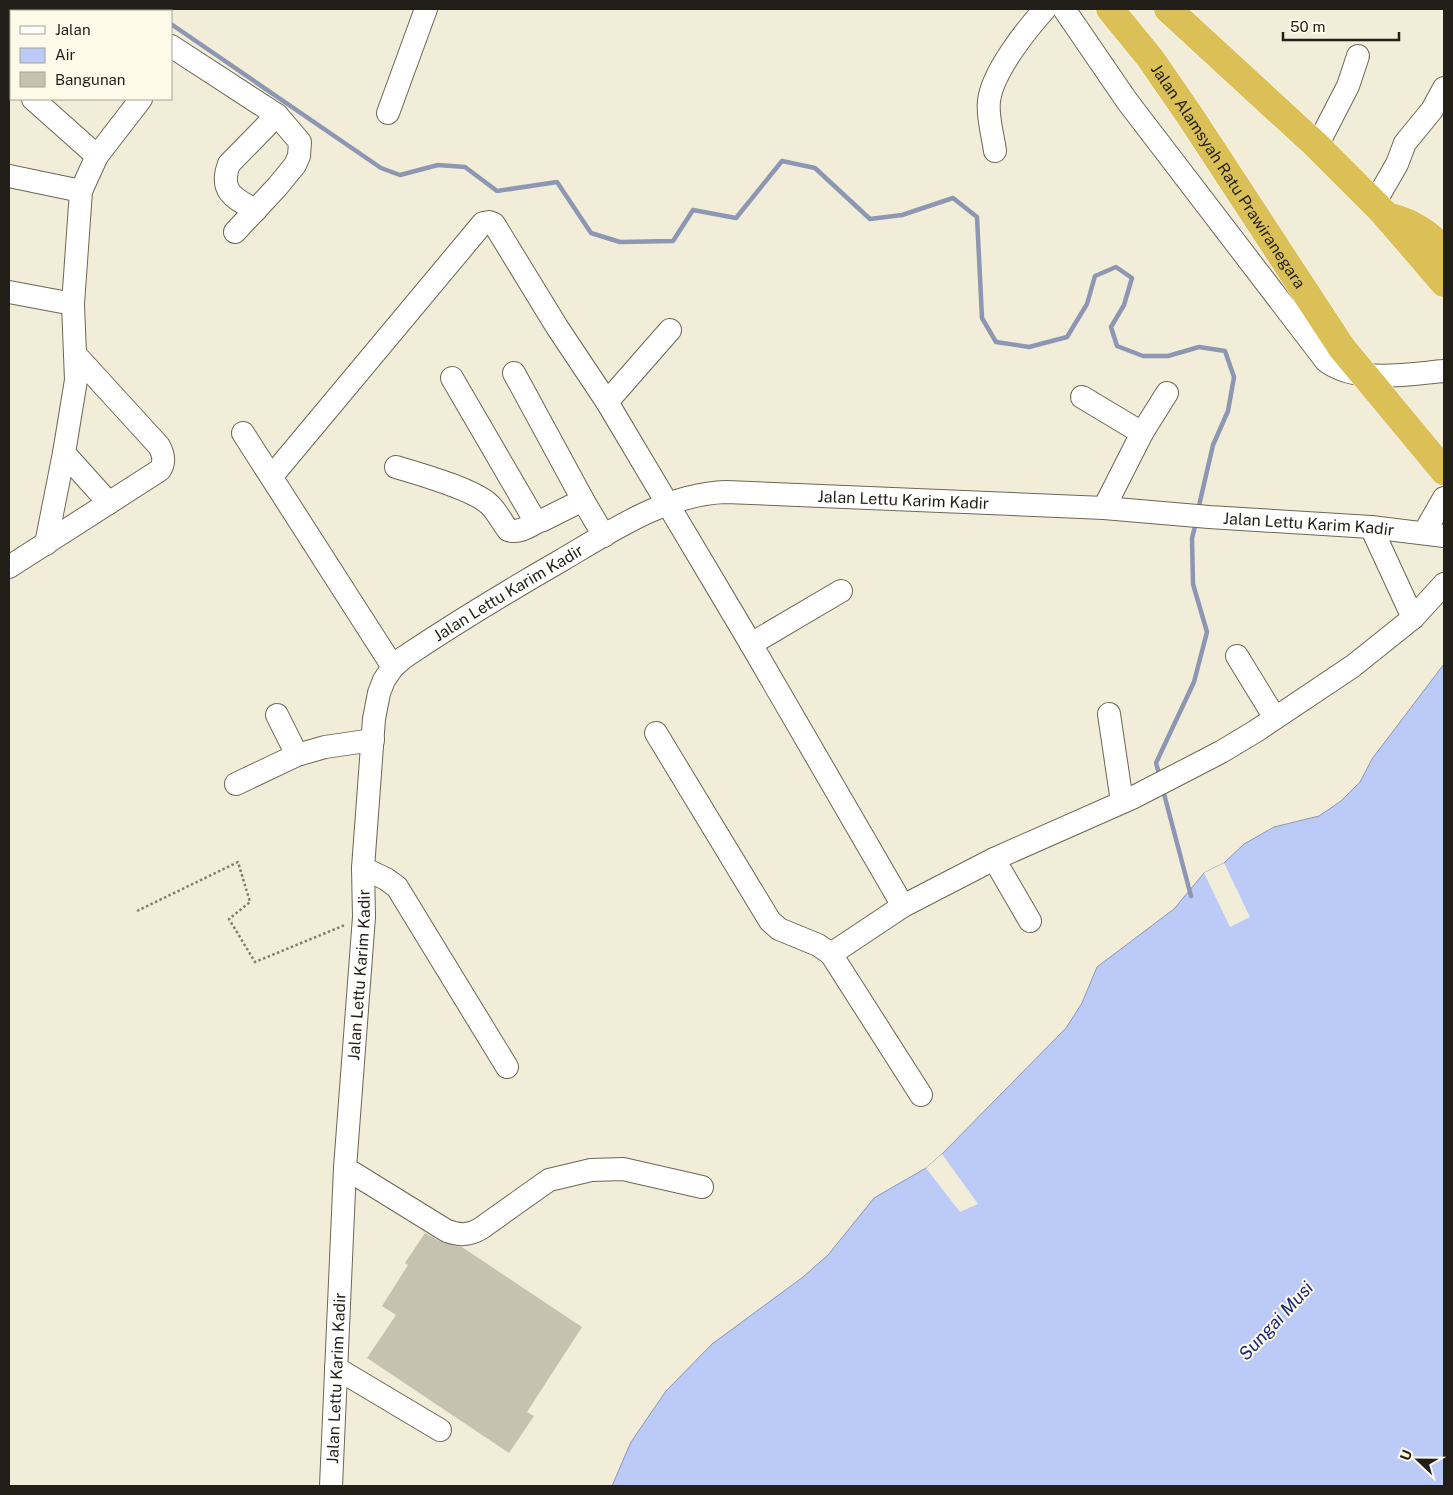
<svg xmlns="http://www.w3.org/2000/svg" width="1453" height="1495" font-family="'Public Sans',sans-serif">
  <rect width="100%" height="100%" fill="#f2edd9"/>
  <path fill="#bbcaf6" stroke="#8d97b3" d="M1444,664V1486H612L631,1442L666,1391L712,1344L803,1277L828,1255L874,1198L926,1168L942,1154L1066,1028L1082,1003L1097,967L1174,909L1204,873L1224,863L1244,844L1274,827L1319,816L1341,801L1360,782L1372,759Z"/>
  <path fill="#f2edd9" d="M1224,863L1250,917L1230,927L1204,873Z
    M942,1154L978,1204L960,1212L926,1168Z"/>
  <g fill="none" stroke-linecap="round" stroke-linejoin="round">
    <path stroke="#8d97b3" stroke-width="4.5" d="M149,9L153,11
      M171,24L381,168L400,175L438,165L465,167L497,191L557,182L591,233L620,242L673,241L693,210L736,218L782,161L815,168L870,219L902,215L953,198L977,217L982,318L996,342L1029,347L1067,337L1087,304L1095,276L1116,267L1132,278L1124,305L1111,327L1117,346L1143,356H1168L1199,347L1225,351L1234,377L1228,411L1213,445L1198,510
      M1160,777L1156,763L1194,682L1207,632L1193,584L1192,538L1196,523
      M1163,790L1191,896"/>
  </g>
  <path fill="#c7c2af" d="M425,1233L443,1243L462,1247L582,1327L527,1412L534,1416L509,1453L367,1358L396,1315L382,1306L408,1265L405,1263Z"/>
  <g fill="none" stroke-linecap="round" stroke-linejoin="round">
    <g stroke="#6b6756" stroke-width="24">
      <g id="minor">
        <path d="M127,9L130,11"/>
        <path d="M1064,9L1127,101L1326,361C1356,384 1409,374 1444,371"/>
        <path d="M171,46L277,115L300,142L299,156L295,165L277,187L235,232"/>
        <path d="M9,77L11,79"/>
        <path d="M33,99L97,156L81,191L73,304L76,380L64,453L46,544"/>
        <path d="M388,113L426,9"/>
        <path d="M1317,146L1348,86L1358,56"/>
        <path d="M995,151C993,135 987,117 989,101C992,73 1026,30 1045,9"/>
        <path d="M97,156L141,99"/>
        <path d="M9,176L81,191"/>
        <path d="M1374,204L1397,164L1405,143L1432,110L1444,88"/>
        <path d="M256,210C233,199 219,190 229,164L277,115"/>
        <path d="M9,292L73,304"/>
        <path d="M514,373L583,500L604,536"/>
        <path d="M452,378L534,519L539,521L543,520L583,500"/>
        <path d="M1082,397L1142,433"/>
        <path d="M607,402L670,330"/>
        <path d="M243,433L393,667"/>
        <path d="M64,453L109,503"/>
        <path d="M396,467C419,474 474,489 490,505C497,512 502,522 508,530C519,534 530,526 539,521"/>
        <path d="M272,476L483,223L489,222L494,224L557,327L607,402L751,644L903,906L994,859L1132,798L1221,752L1256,731L1353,666L1413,618L1444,584"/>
        <path d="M1104,508L1142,433L1167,393"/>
        <path d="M1371,527L1413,618"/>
        <path d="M1424,533L1444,498"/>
        <path d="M9,567L160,470C165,462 164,455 159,446L75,354"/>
        <path d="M751,644L841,591"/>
        <path d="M1237,656L1275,718"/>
        <path d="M1109,714L1122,802"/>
        <path d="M277,715L297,755"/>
        <path d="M656,733L770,921L779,929L818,945L831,954"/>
        <path d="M236,784L297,755L325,747L373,740"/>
        <path d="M994,859L1030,921"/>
        <path d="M363,868L386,879L397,887L507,1067"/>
        <path d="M903,906L831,954L921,1095"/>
        <path d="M345,1168L447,1231C459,1235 468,1236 480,1229L549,1180L591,1170L623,1169L702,1187"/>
        <path d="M336,1368L440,1430"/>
        <path id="s1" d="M331,1486L345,1168L364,917L363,868L374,719L379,693L384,680L393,667L403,658C455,623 508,591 562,560C613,530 666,494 726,492L1104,508L1209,517L1371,527L1444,536"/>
      </g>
    </g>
    <g stroke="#fff" stroke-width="29">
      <g id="highway">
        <path id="s2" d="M1110,9L1150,58L1190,116L1342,348"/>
        <path d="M1168,9L1317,146L1382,211L1444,283"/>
        <path d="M1391,217C1414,223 1429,234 1444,250"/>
      </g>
    </g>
    <path stroke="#817e71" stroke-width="2.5" stroke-dasharray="2.5 2.5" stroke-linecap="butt" d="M137,911L238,862L250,902L229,919L255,962L345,925"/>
    <use href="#minor" stroke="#fff" stroke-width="22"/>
    <use href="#highway" stroke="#dac057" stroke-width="28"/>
    <g stroke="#fff" stroke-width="29" stroke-linecap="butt">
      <path id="highway-bridge" d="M1342,348L1444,471"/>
    </g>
    <use href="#highway-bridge" stroke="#dac057" stroke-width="28"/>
  </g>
  <g text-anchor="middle" stroke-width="4" stroke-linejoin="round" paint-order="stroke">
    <g font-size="16" fill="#211f18" stroke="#fefaea">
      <text dy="6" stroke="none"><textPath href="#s2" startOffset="205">Jalan Alamsyah Ratu Prawiranegara</textPath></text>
      <text dy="6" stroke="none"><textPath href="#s1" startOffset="1382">Jalan Lettu Karim Kadir</textPath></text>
      <text dy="6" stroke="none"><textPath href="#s1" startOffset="1788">Jalan Lettu Karim Kadir</textPath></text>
      <text dy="6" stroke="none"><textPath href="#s1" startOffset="962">Jalan Lettu Karim Kadir</textPath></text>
      <text dy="6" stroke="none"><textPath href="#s1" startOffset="512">Jalan Lettu Karim Kadir</textPath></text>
      <text dy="6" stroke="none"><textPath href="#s1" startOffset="108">Jalan Lettu Karim Kadir</textPath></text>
    </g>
    <g font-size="18" font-style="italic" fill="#1b2878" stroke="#fefaea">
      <text transform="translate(1276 1321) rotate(-47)" y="6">Sungai Musi</text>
    </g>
  </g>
  <rect width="1453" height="1495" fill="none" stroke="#211f18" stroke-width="20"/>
  <rect x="10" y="10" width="162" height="90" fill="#fefaea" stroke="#a6a296"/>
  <rect x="20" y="26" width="25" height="8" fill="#ffffff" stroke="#a6a296"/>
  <text x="55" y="35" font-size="15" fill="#211f18">Jalan</text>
  <rect x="20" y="48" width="25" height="15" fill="#bbcaf6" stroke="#a6a296"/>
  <text x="55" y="60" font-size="15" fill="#211f18">Air</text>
  <rect x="20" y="72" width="25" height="15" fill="#c7c2af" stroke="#a6a296"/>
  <text x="55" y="85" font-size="15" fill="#211f18">Bangunan</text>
  <g transform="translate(1418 1460) rotate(292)" stroke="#fefaea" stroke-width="4" paint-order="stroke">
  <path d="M0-4L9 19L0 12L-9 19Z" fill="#211f18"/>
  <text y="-8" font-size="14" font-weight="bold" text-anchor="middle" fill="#211f18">U</text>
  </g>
  <path d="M1283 32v8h116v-8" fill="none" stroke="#211f18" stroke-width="2.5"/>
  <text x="1290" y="32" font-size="15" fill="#211f18" stroke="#fefaea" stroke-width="4" paint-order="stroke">50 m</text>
</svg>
